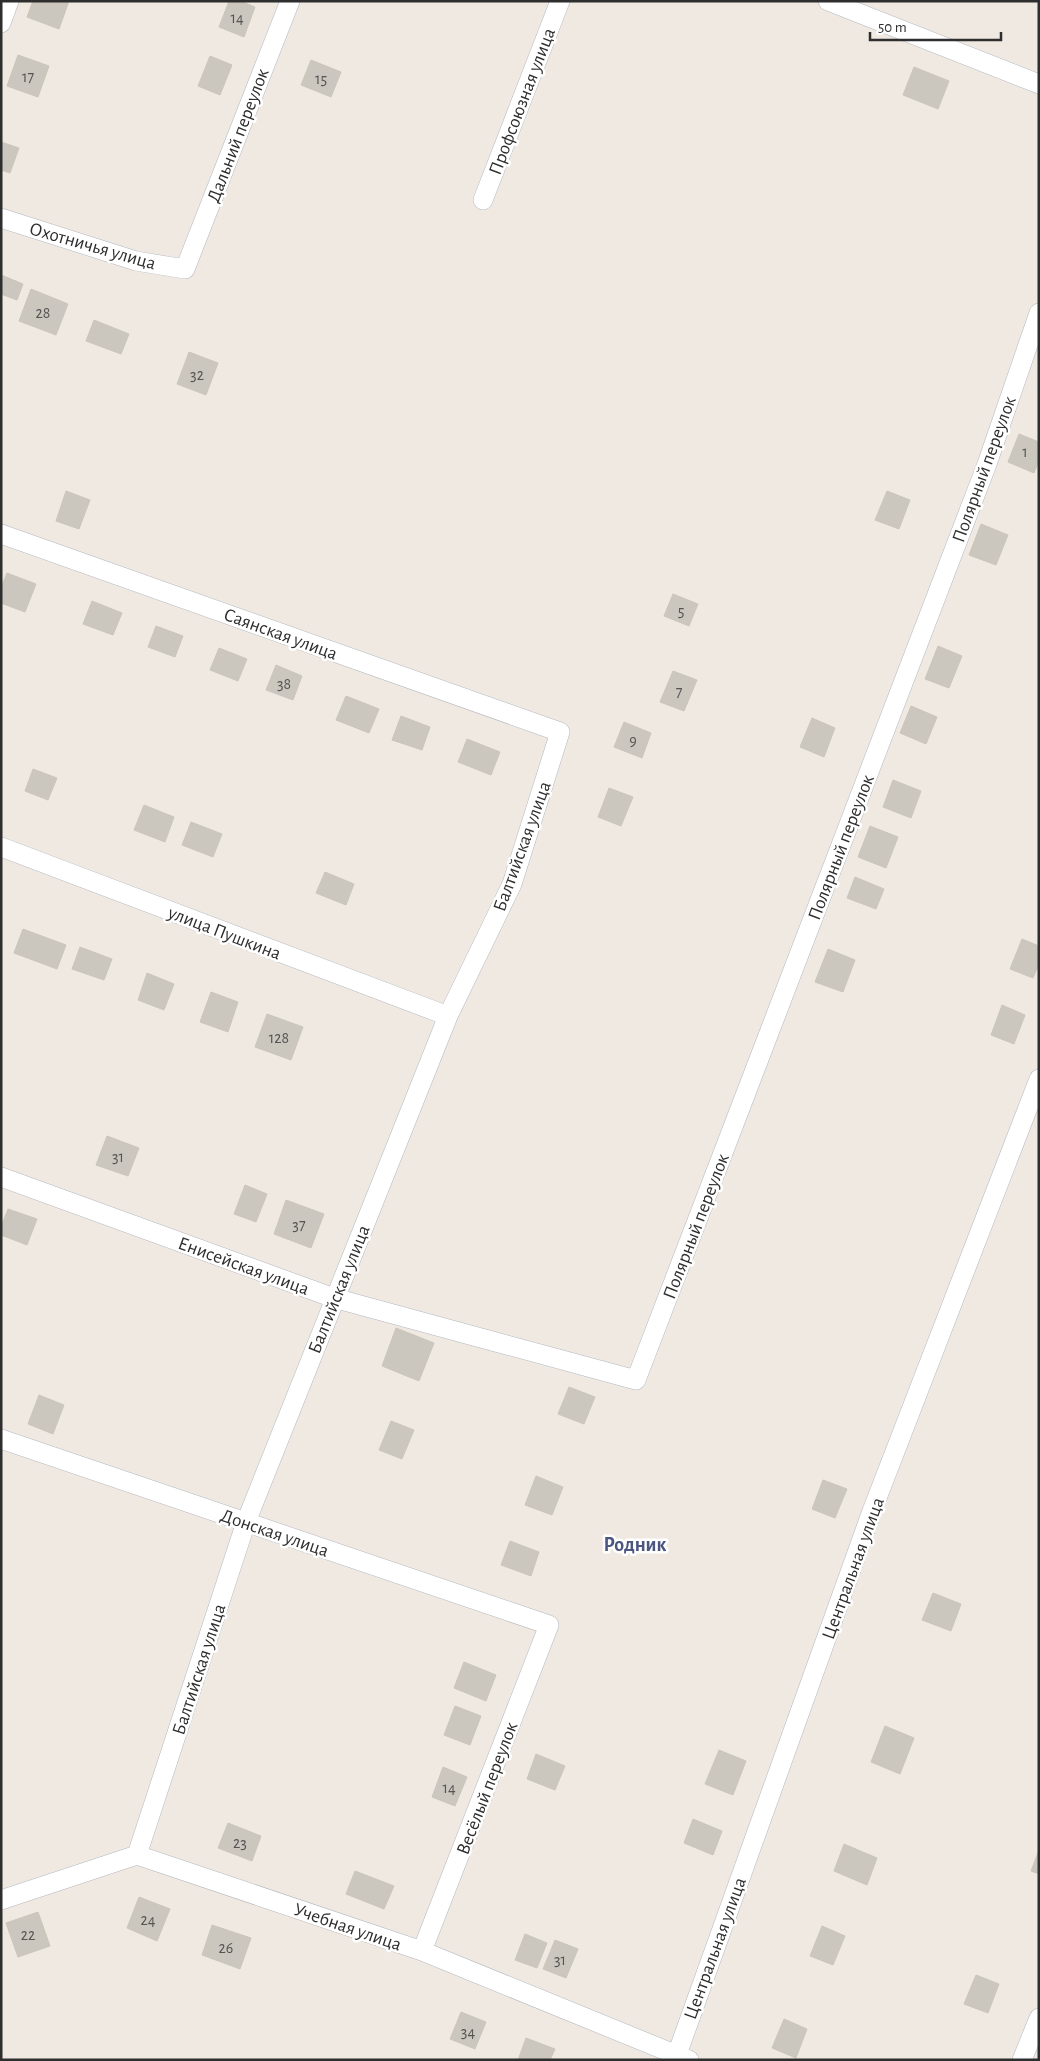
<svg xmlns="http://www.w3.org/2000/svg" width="1040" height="2061" font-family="'Alegreya Sans',sans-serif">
  <rect width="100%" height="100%" fill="#efe9e1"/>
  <path fill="#cbc7bf" stroke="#cbc5ba" d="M33,1H69L59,29L27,17Z
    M229,1H240L255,7L244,37L219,27Z
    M18,55L49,66L38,97L7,86Z
    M210,56L232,65L220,95L198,86Z
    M311,60L341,72L331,97L301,85Z
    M914,67L949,81L938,109L903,95Z
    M1,142L19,148L10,173L1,170Z
    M1,275L23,284L17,300L1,294Z
    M31,289L68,304L56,335L19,321Z
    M94,320L129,334L121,354L86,341Z
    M189,352L218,363L206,395L177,384Z
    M1019,434L1039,442V460L1034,473L1008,462Z
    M66,491L90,500L79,529L56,521Z
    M887,491L910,500L899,529L875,520Z
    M981,524L1008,535L996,565L969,555Z
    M7,573L36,584L25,612L1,603V588Z
    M673,594L698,604L689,626L664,616Z
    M92,601L122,613L113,635L83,624Z
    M156,626L183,636L175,657L148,647Z
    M938,646L962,656L949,688L925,679Z
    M219,648L247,659L238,681L210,670Z
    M276,665L302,676L293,700L266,690Z
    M673,671L697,680L684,711L660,702Z
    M346,696L379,709L369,733L336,720Z
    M911,706L937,717L926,744L900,733Z
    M401,716L430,727L422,750L392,740Z
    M812,718L835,728L824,757L800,747Z
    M624,722L651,733L642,758L614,747Z
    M467,739L500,752L491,775L458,762Z
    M33,769L57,778L48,800L25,791Z
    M893,780L921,791L911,818L883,807Z
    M609,788L633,797L621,826L598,817Z
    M144,805L174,817L165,842L134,830Z
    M191,822L222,834L213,857L182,845Z
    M870,826L898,837L886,868L858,857Z
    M325,872L354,884L346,905L316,893Z
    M855,877L884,889L876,909L847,898Z
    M23,929L66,945L57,969L14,953Z
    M1022,939L1039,946V964L1033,978L1010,969Z
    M80,947L112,959L104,980L72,969Z
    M828,949L855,960L843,992L815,982Z
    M147,973L174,984L164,1010L138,1000Z
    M211,992L238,1002L228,1032L200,1022Z
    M1002,1005L1025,1015L1014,1044L991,1035Z
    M267,1014L303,1027L291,1060L255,1047Z
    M107,1136L139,1148L128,1176L96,1165Z
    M245,1185L267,1194L256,1222L234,1214Z
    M286,1200L324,1214L311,1248L274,1234Z
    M8,1209L37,1219L27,1245L1,1235V1227Z
    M396,1328L434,1343L419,1381L382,1366Z
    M569,1387L595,1397L584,1424L558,1414Z
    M39,1395L64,1405L53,1434L28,1424Z
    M391,1421L414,1430L402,1459L379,1450Z
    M536,1476L563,1487L552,1515L525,1505Z
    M823,1480L847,1489L835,1518L812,1509Z
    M510,1541L539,1552L531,1576L501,1565Z
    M933,1593L961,1604L951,1631L922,1620Z
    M464,1662L496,1675L486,1701L454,1688Z
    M455,1706L481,1716L470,1745L444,1735Z
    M885,1726L914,1738L900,1774L871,1762Z
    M719,1750L746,1761L733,1795L705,1784Z
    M536,1754L565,1766L555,1790L527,1779Z
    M443,1767L467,1777L455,1806L432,1797Z
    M693,1819L722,1831L713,1855L684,1843Z
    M228,1823L261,1836L252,1861L218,1848Z
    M844,1844L877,1858L867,1885L834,1871Z
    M1039,1850V1874L1031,1871Z
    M355,1871L394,1886L384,1909L346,1894Z
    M139,1897L170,1909L157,1941L127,1928Z
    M38,1912L50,1946L18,1957L6,1923Z
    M212,1925L251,1938L240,1969L202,1955Z
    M822,1926L845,1936L833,1965L810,1956Z
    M525,1934L547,1943L537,1968L515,1960Z
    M555,1940L578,1949L566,1978L543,1969Z
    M976,1975L999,1984L988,2013L964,2004Z
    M461,2012L486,2022L475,2049L450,2039Z
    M784,2019L807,2029L796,2058L772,2048Z
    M526,2038L555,2049L550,2060H518Z"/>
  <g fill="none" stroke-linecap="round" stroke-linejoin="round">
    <g stroke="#b4b7c1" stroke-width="20">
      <path id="minor" d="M828,1L1039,84
        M1,23L9,1
        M483,200L560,1
        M1,218L136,261L185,269L290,1
        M1,534L560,732L512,884L448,1016L246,1522L137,1855
        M1,847L448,1016
        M1,1177L334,1298L636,1380L987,464L1039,313
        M1,1439L549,1625L422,1951
        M1,1900L137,1855L422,1951L689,2060
        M675,2060L872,1511L1039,1079
        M1022,2060L1039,2018"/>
    </g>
    <use href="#minor" stroke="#fff" stroke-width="19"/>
  </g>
  <g text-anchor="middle" stroke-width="5" stroke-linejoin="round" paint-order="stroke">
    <g font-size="16" fill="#555452">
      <text x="237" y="23">14</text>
      <text x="28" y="82">17</text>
      <text x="321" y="84">15</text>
      <text x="43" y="318">28</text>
      <text x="197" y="380">32</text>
      <text x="1025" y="457">1</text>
      <text x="681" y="616">5</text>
      <text x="284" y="689">38</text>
      <text x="679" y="697">7</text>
      <text x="633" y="746">9</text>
      <text x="279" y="1043">128</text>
      <text x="118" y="1162">31</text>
      <text x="299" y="1230">37</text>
      <text x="449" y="1793">14</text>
      <text x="240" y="1848">23</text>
      <text x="148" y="1925">24</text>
      <text x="28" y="1940">22</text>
      <text x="226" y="1953">26</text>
      <text x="560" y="1965">31</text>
      <text x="468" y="2037">34</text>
    </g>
    <g font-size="19" fill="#2e2e2e" stroke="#fff">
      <text transform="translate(521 101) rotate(-69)" y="7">Профсоюзная улица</text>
      <text transform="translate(237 135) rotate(-69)" y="7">Дальний переулок</text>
      <text transform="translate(93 245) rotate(16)" y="7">Охотничья улица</text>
      <text transform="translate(983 469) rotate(-70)" y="7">Полярный переулок</text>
      <text transform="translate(281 633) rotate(20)" y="7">Саянская улица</text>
      <text transform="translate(521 846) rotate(-70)" y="7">Балтийская улица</text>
      <text transform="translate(840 847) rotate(-69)" y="7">Полярный переулок</text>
      <text transform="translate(225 932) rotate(21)" y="7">улица Пушкина</text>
      <text transform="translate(695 1226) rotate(-69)" y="7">Полярный переулок</text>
      <text transform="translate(244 1265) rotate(20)" y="7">Енисейская улица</text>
      <text transform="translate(338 1289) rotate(-68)" y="7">Балтийская улица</text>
      <text transform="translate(275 1532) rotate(19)" y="7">Донская улица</text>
      <text transform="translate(852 1568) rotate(-70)" y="7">Центральная улица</text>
      <text transform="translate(198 1669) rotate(-72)" y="7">Балтийская улица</text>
      <text transform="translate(486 1788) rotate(-69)" y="7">Весёлый переулок</text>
      <text transform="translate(348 1926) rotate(19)" y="7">Учебная улица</text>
      <text transform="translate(714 1948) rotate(-70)" y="7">Центральная улица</text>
    </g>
    <g font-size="20" font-weight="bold" fill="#4d5680" stroke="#fff">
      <text x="635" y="1551">Родник</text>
    </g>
  </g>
  <rect width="1040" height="2061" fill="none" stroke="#2e2e2e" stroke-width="5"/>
  <path d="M870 32v8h131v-8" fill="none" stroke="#2e2e2e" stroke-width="2.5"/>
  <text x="878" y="32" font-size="15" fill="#2e2e2e" stroke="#ffffff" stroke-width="4" paint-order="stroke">50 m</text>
</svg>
